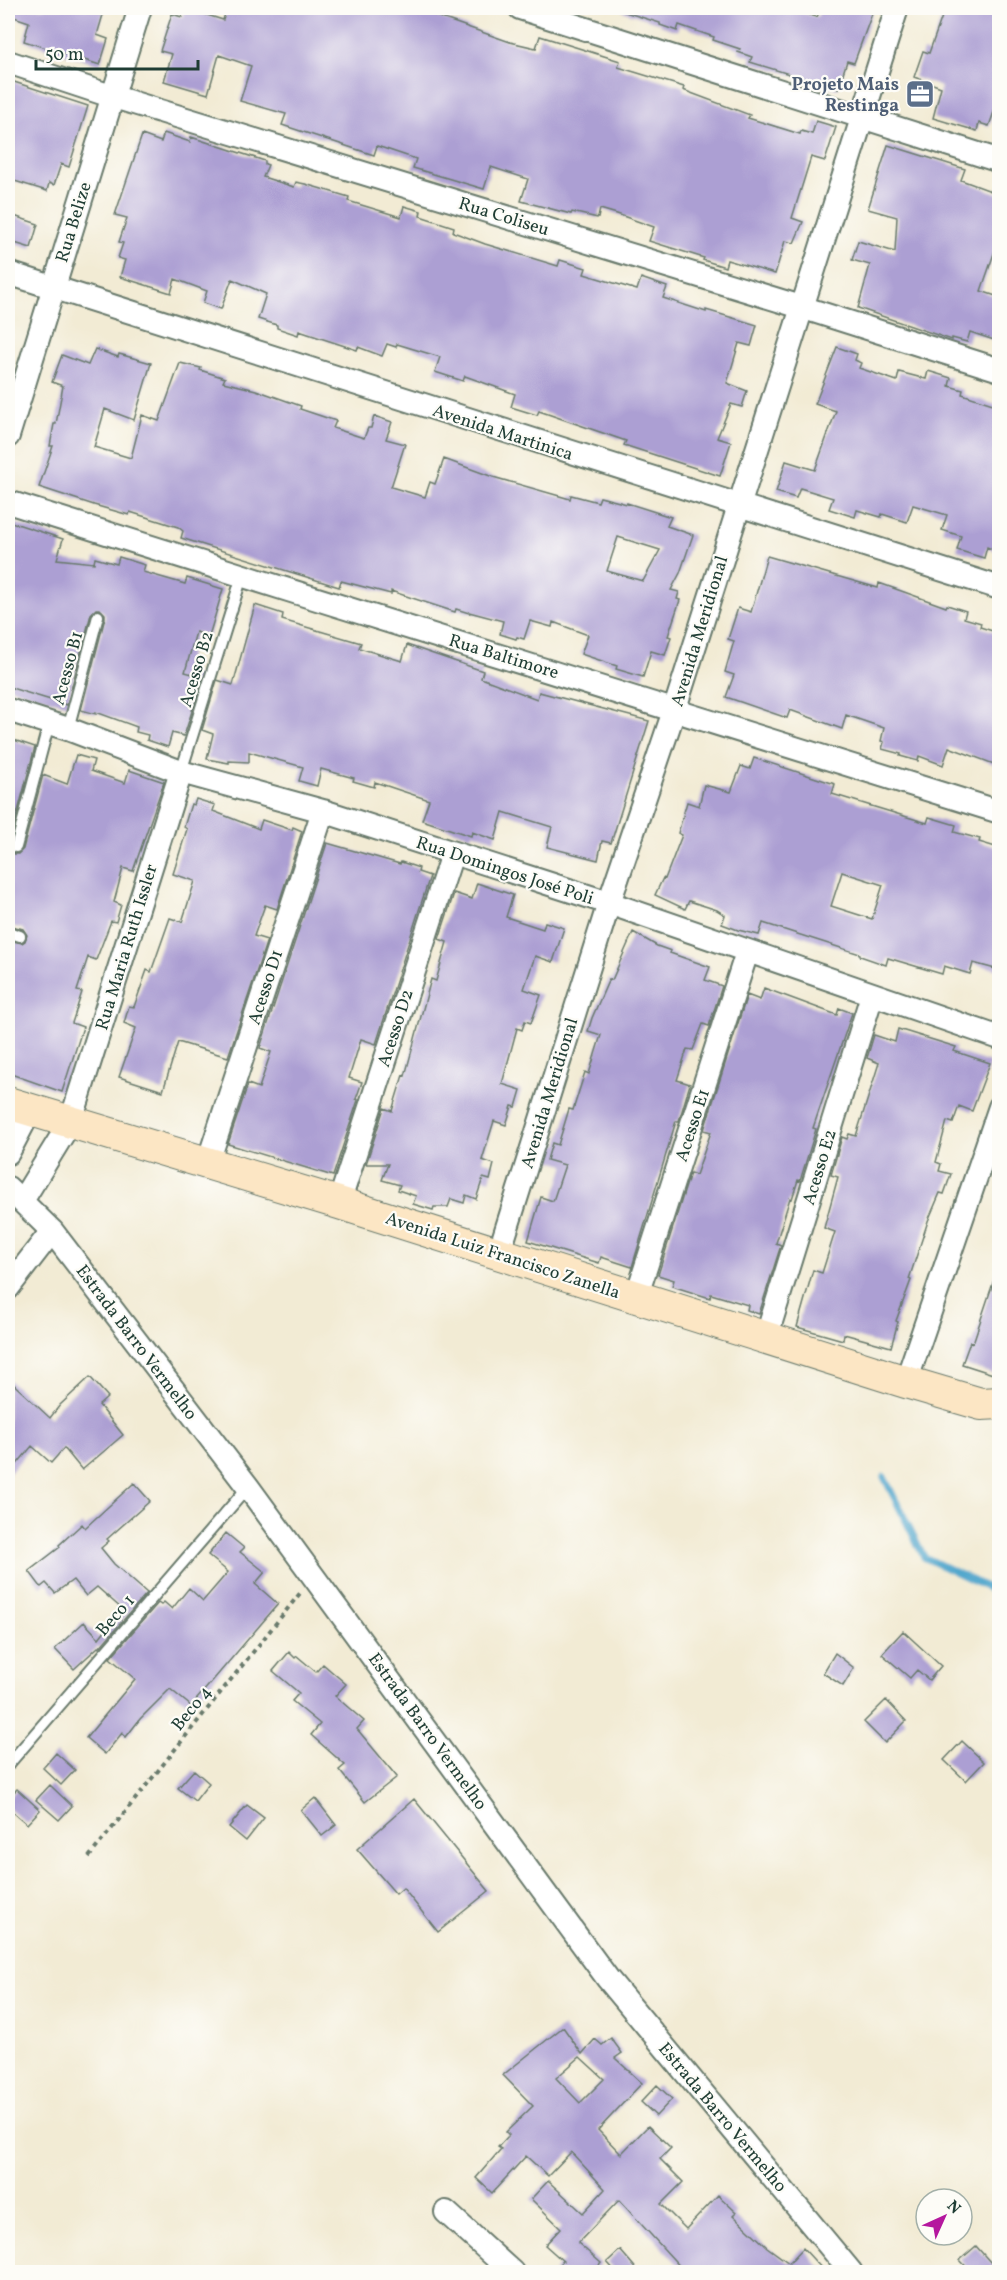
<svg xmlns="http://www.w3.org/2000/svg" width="1007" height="2280" font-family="Vollkorn,serif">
  <rect width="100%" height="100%" fill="#fdfcf7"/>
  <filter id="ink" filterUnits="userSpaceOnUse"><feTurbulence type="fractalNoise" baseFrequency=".0167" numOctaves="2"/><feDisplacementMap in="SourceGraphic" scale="12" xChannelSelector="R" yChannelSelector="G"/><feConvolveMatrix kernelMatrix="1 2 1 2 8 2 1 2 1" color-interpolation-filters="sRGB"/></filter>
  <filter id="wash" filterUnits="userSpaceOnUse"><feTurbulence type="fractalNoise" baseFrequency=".008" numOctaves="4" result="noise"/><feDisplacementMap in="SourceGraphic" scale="24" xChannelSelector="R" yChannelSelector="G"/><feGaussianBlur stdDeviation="1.35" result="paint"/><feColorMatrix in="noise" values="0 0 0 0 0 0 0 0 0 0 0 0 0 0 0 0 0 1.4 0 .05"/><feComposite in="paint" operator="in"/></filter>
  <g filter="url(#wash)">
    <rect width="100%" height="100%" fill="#f2ebd4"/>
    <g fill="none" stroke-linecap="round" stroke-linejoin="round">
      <path stroke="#4fa6cc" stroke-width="7" d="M884,1477L924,1557L1000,1594"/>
    </g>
    <g id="blocks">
      <path fill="#ac9fd3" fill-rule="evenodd" d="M8,8H105L97,35L108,39L100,65L24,41L29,22L8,15Z
        M185,8L223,20L227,8H436L433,15L510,42L536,48L540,36L620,61L618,67L684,87L683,90L750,115L748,118L800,134L801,131L812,134L816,121L836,127L825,161L811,157L792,218L803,222L794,243L785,241L775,274L727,260L725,267L703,260L704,258L649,241L654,227L617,214L600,209L598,218L572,212L571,214L521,201L528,179L491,167L484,189L413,168L416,159L377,146L374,155L282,125L286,114L240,101L251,66L219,55L208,94L164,81L172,54L160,51L172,14L182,17Z
        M623,8H787L817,17L821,8H874L854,63L847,61L838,89L750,62L752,57L738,52L740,49L713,40L714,37L679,25L677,31L660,25V23L622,11Z
        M945,8H999V98L989,126L979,123L977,131L933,118L941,87L914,77L923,51L929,53Z
        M8,80L88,106L69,167L61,164L54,185L49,183L47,191L8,179Z
        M164,133L190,142L191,137L265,161V164L268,165L263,177L294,187L296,182L305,184L349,197L348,201L401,217L404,206L421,211L420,216L454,227L453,232L485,244L558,266L560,260L586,268L584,274L637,290L641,278L667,287L663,298L706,312V310L757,325L751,346L739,343L727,383L747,391L742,407L731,404L717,438L731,442L720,476L624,445L626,441L539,411L537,415L511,407L515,394L465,376L463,381L435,372L440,357L397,344L396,347L387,344L382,356L358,347L357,350L299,331L298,335L277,328V325L258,319L266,294L232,279L221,309L203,303L207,291L175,279L171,293L120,277L125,260L118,258L123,243L119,242L127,218L115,215L142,135L161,142Z
        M888,145L965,169L961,180L999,194V239L981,291L999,297V326L994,340L970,332L967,342L952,338V340L858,308L870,265L852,260L858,241L895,252L897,217L868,209Z
        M8,214L38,224L31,248L8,241Z
        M837,347L857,354L855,360L861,363L859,368L897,381L899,372L926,379L928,371L951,378L949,386L963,390L962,394L999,406V441L996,452L999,453V552L987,547L984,558L957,550L961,536L942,530L947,515L913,505L907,522L882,514L881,517L857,510L855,517L829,509L833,498L800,488L796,498L776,492L786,461L815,470L836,411L815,404Z
        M95,349L118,357L119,354L151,363L134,420L105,409L94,447L131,458L142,415L159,421L180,363L201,368L200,370L225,378L223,382L256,390L301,406L300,409L336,421L333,428L364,438L368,428H371L374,416L392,422L386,439L405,444L391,487L425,497L430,482L435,484L444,459L493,477L570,499L571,495L598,502L600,497L627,504V503L671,517L667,526L693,535L680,573L671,590L679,592L677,599L680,600L668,636L671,637L665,655L651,651L643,677L616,669L617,666L581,654L588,635L553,622L552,627L530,621L524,639L517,637L516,639L500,634L503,621L469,612V613L456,609L455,612L391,591V594L341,581L339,587L181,538L183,531L178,527L130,512L129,515L94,505L39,487L53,446H50L54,424H56L63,386L52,382L62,355L88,365ZM618,537L660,550L643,581L607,571Z
        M8,521L63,539L57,559L94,563L95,558L117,564L119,557L145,565L143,572L185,584L187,578L223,589L209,636L196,632L185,672L203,677L184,736L172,733L168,747L147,740L148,735L136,732L137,727L96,712V714L81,710L105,618V614L100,609H96L91,614L67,705L8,687Z
        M767,556L878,588L879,583L946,607L947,605L966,611L964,618L981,623L980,627L999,633V766L949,747L943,765L919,756L918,761L900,756L901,754L882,749L884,742L881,741L884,728L846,715L842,729L790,710L787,718L726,697L734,675L725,672L734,641L728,639L738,608L751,612Z
        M255,605L283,614L282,620L361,643L359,648L402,661L407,645L483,671L481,678L537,699L539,692L649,721L611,843L602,841L598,860L547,847L552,827L503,812L495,840L472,832L471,836L422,820L429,800L375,782L374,787L353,781L354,778L321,769L317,786L299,781L303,767L249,752V762L229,761V763L207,759L213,734L202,730L217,680L233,685Z
        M8,738L35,747L9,845V849L14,854H18L23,849L43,775L67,784L76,755L94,760L91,771L125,783L129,770L164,782L133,871L123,868L114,902L121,905L116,922L111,921L96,960L88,957L77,991L82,992L72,1023L83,1027L62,1092L8,1073V940L22,943L25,941L27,935L23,929L8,925Z
        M754,758L835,784L832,794L927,823L929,817L956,825L954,832L980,839L979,842L999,848V970L973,963L970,974L944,966L942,974L888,958L886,965L860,956V954L763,923L759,935L738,930L722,924L725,915L717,910L689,901L685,909L655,895L663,878L665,879L682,835L678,833L687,802L699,806L704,785L731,792L741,766L750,769ZM842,872L883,885L872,919L831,906Z
        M196,799L215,805L213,811L259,829L262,820L292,830L293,827L302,831L277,909L265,905L254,936L267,940L228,1057L178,1042L163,1091L119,1077L136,1028L124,1023L129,1006L134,1007L147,970L151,972L170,918L182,922L195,881L173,874L187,829L184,827L191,804L194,805Z
        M327,843L400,864L401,862L419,868L418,872L430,876L376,1044L361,1039L349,1078L362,1082L356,1099L358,1100L333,1176L228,1144L248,1084L259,1088L271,1052L260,1048Z
        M477,883L513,895L506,917L543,929L545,922L564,928L553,962L535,956L524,989L541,995L531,1023L525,1021L522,1030L517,1028L502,1084L521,1090L516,1107L512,1106L506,1125L494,1121L482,1160L494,1164L490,1180L483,1178L476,1199L466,1195L464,1203L451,1199L448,1207H434L433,1210L413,1204L416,1196L398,1190L400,1185L382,1180L388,1164H366L384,1108L392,1111L403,1075L405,1076L431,979L436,981L447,942L439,939L454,893L472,899Z
        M633,932L657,946L671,951L670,953L710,967L705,980L722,986L709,1026L703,1024L693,1050L687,1049L677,1080L690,1084L679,1121H676L632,1267L601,1257L599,1263L528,1241L541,1197L553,1201L565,1165L547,1160L552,1143L558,1145L569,1109L573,1110L585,1072L589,1074L601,1035L588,1031L592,1018L609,979L612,980Z
        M764,988L837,1015L839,1008L852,1013L813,1128L816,1129L800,1181L798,1180L792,1199L790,1198L776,1243L781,1245L759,1314L747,1310L748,1305L711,1294L710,1298L672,1286L674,1280L658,1275L690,1173L696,1175L711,1132L704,1130L747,995L760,1000Z
        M898,1029L956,1047L954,1051L990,1063L972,1111L959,1106L953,1123L947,1121L936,1162L941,1164L939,1171L951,1174L944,1194L940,1193L928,1221L909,1279L911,1280L896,1321L898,1322L891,1347L844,1334L843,1340L797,1327L813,1270L822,1273L835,1232L824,1228L838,1177L831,1175L842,1137L847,1139L849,1134L856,1136L879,1063L867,1058L874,1035L895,1042Z
        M996,1274H999V1368L996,1366L993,1374L962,1364L970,1342L973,1343Z
        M90,1377L108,1397L99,1405L123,1435L82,1470L64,1448L51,1463L32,1446L8,1475V1379L50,1418L60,1405Z
        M134,1483L150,1501L107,1539L109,1541L101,1548L114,1564L147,1593L99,1648L98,1647L74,1669L55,1649L84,1622L99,1638L122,1609L97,1587L86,1596L73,1580L55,1593L46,1583L41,1587L29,1571L60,1547L59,1545L82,1524L85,1528Z
        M226,1533L244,1548L240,1552L265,1572L255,1584L278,1604L191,1706L170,1689L140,1719L126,1737L122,1733L105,1754L86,1738L135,1679L110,1658L158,1603L161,1605L164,1602L172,1609L189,1588L203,1601L228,1572L208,1555Z
        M903,1631L941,1666L929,1680L917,1670L910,1678L882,1654Z
        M289,1652L295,1658L297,1656L316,1672L323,1664L346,1684L335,1696L364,1721L357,1729L397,1777L365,1802L339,1770L345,1765L311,1735L320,1724L292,1701L299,1693L273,1671Z
        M835,1653L854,1668L843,1686L823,1673Z
        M886,1700L906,1721L885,1743L864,1722Z
        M962,1741L984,1762L966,1781L944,1760Z
        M56,1753L75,1770L61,1785L43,1768Z
        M194,1770L209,1783L195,1801L178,1788Z
        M50,1785L72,1806L59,1820L36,1800Z
        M17,1789L40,1810L27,1824L8,1808V1798Z
        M315,1798L336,1825L322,1836L301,1810Z
        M414,1799L489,1891L438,1932L403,1888L396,1894L357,1849Z
        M247,1805L264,1818L246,1841L229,1827Z
        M563,2027L582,2054L595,2039L602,2045L611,2038L622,2053L615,2058L642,2083L598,2130L621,2154L648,2126L671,2148L660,2159L683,2182L661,2204L686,2229L718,2195L736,2212L733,2215L767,2247L789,2263L803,2248L825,2272H685L619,2200L578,2243L601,2263L594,2272H553L563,2261L545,2245L561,2228L531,2199L548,2181L583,2213L605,2189L571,2152L548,2176L526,2156L492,2193L476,2178L501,2149L498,2147L509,2135L506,2132L533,2106L503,2075ZM580,2057L604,2079L580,2103L556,2078Z
        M657,2085L672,2099L656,2116L641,2102Z
        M976,2246L999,2272H971L960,2260Z
        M620,2250L639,2272H616L607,2262Z"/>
    </g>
  </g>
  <g filter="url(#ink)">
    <use href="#blocks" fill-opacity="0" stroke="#697a6c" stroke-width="1.5"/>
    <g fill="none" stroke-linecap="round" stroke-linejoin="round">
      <g stroke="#697a6c" stroke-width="14">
        <path id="lane" d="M68,729L98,616
          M181,772L242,576
          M16,847L49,723
          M8,932L20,936
          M8,1765L248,1487"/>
      </g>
      <g stroke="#697a6c" stroke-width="26">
        <path id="street" d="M520,8L1000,161
          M8,62L111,96L801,307L1000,370
          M8,273L1000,588
          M8,436L140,8
          M8,502C338,607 669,706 1000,812
          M8,710L68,729L181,772L323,811L609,903L1000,1038
          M8,1153L31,1109
          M208,1162L323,811
          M8,1188L52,1231L248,1487L608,1979L851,2272
          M22,1201L71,1121L181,772
          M339,1203L452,854
          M499,1253L609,903L675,708L897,8
          M8,1288L52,1231
          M636,1298L747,952
          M766,1338L872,995
          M906,1382L1000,1107
          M446,2212L512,2272"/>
      </g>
      <g stroke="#697a6c" stroke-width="34">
        <path id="secondary" d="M8,1103L339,1203L906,1382L981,1404L1000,1403"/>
      </g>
      <path stroke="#697a6c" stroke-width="4" stroke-dasharray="4.5 4.5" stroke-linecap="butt" d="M89,1857L301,1592"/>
      <use href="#lane" stroke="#fff" stroke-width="10"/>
      <use href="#street" stroke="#fff" stroke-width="22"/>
      <use href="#secondary" stroke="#fce6c4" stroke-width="32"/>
    </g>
  </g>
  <defs>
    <g id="office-square" transform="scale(1.5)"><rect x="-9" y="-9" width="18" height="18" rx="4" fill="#5c6f8a" stroke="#fdfcf7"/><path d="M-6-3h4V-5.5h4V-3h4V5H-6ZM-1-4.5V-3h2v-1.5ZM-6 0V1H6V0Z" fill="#fff"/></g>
  </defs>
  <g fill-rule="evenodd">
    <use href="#office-square" x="920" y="94"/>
  </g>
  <g text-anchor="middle" stroke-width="4.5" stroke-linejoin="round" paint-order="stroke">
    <g font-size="18" font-weight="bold" fill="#4e5e75" stroke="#fdfcf7" text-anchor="end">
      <text x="899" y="90">Projeto Mais<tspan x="899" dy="21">Restinga</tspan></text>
    </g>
    <g font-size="18" fill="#1f3d34" stroke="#fdfcf7">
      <text transform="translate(504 216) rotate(17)" y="6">Rua Coliseu</text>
      <text transform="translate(73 222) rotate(-73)" y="6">Rua Belize</text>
      <text transform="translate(503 432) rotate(18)" y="6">Avenida Martinica</text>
      <text transform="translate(699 631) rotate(-73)" y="6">Avenida Meridional</text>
      <text transform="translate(504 656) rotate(17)" y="6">Rua Baltimore</text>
      <text transform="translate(67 668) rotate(-75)" y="6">Acesso B1</text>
      <text transform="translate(196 669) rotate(-73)" y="6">Acesso B2</text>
      <text transform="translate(505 870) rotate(18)" y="6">Rua Domingos José Poli</text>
      <text transform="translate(126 947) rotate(-73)" y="6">Rua Maria Ruth Issler</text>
      <text transform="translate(265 987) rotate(-72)" y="6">Acesso D1</text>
      <text transform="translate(395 1028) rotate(-72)" y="6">Acesso D2</text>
      <text transform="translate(549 1093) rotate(-73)" y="6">Avenida Meridional</text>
      <text transform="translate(692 1125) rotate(-72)" y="6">Acesso E1</text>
      <text transform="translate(819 1167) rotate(-73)" y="6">Acesso E2</text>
      <text transform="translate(503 1255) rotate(18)" y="6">Avenida Luiz Francisco Zanella</text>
      <text transform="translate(137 1342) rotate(53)" y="6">Estrada Barro Vermelho</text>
      <text transform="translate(115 1615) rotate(-49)" y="6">Beco 1</text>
      <text transform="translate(191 1708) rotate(-51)" y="6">Beco 4</text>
      <text transform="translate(428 1731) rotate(54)" y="6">Estrada Barro Vermelho</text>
      <text transform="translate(723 2117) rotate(50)" y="6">Estrada Barro Vermelho</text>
    </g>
  </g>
  <rect width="1007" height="2280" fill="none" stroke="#fdfcf7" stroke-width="30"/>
  <g transform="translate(944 2217) rotate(45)"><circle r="28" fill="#fdfcf7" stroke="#a4b0a9" stroke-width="1.5"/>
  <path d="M0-4.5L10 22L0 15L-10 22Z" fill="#b5179e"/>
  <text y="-9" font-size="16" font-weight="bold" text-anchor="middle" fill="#1f3d34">N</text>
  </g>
  <path d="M36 60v9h162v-9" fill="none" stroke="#1f3d34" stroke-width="3"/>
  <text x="45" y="60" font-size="18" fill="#1f3d34" stroke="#fdfcf7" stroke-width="4.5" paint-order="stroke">50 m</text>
</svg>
